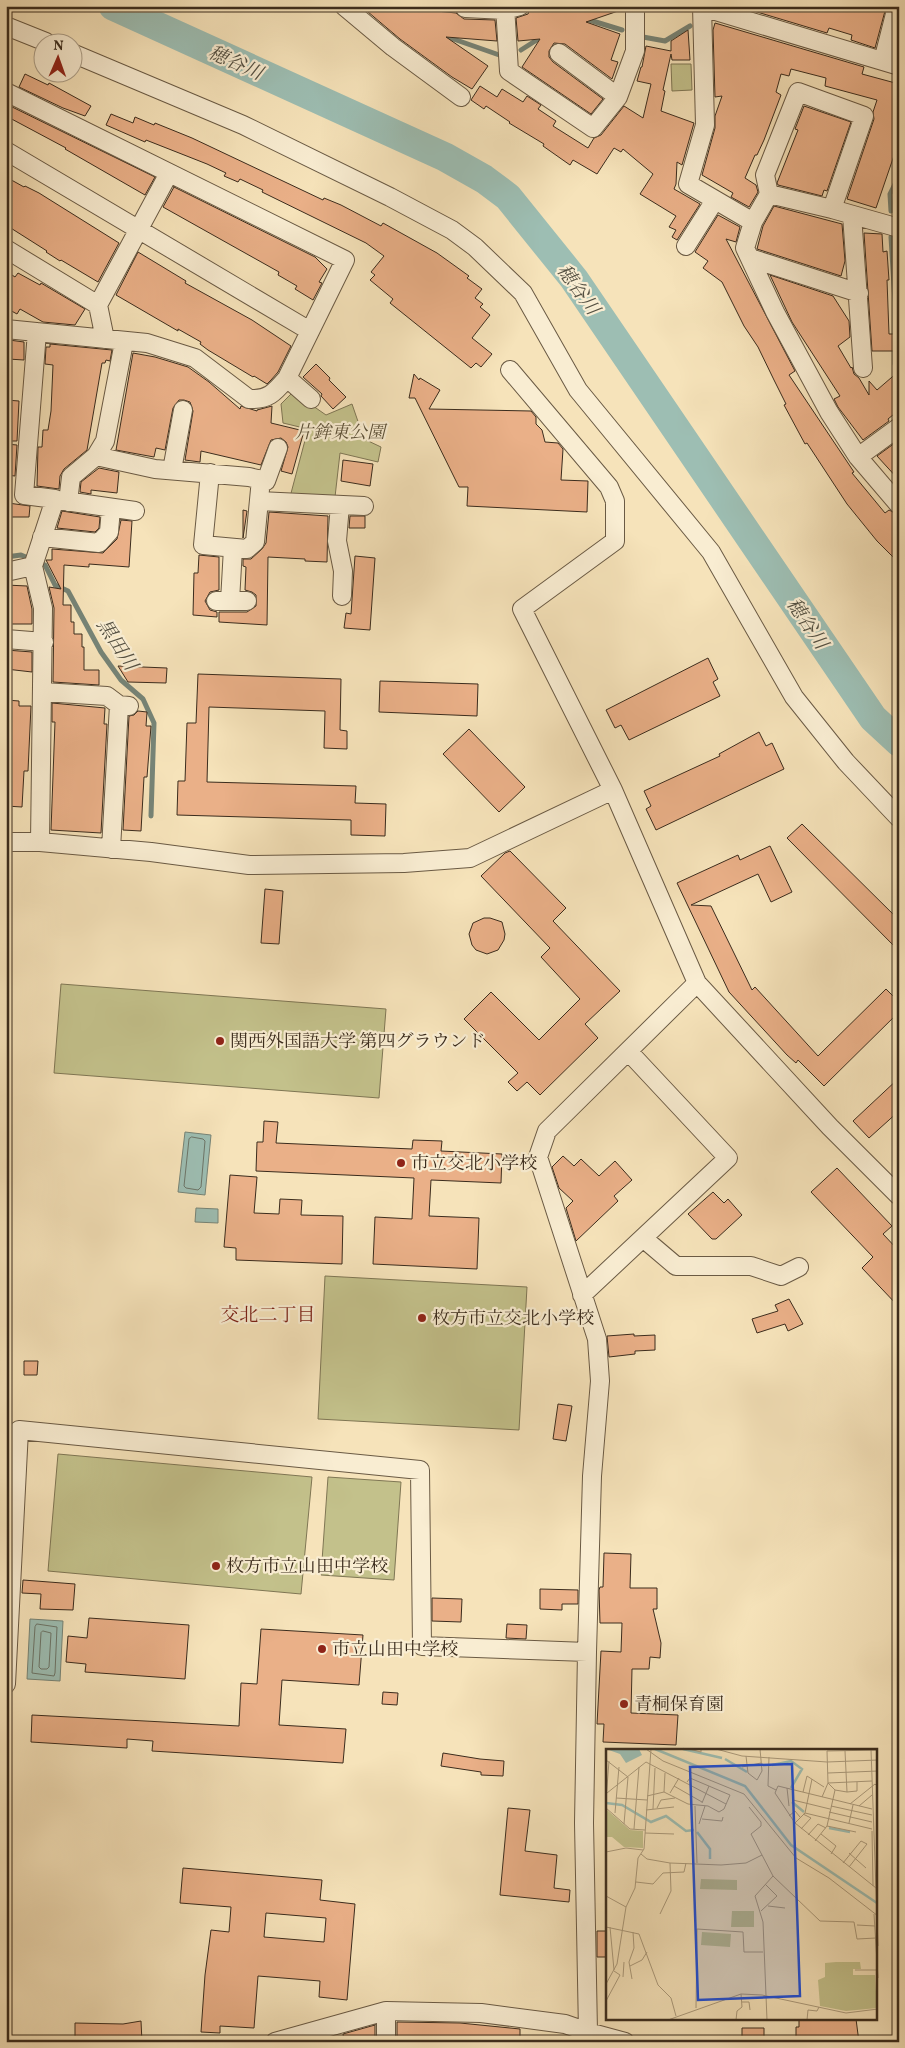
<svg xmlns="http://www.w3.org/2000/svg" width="905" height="2048" font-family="Vollkorn,'Noto Serif JP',serif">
  <rect width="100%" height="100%" fill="#f6e3ba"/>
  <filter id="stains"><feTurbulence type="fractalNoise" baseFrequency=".004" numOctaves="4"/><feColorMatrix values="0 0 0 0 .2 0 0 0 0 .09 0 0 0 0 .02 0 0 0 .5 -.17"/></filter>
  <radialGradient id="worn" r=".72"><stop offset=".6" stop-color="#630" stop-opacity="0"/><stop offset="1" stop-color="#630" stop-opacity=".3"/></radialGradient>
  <path fill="#c3c18b" stroke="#7f7654" d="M671,64H691L692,90L672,91Z
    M293,392L326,415L352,404L364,439L381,447L378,462L340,453L335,497H290L308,429L283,423L281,404Z
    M61,984L386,1009L379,1098L54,1073Z
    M325,1276L527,1287L519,1430L318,1419Z
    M58,1454L312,1477L301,1594L48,1571Z
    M328,1477L401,1482L394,1580L321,1575Z"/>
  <path fill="#9dbeb3" stroke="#768477" d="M185,1132L211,1135L205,1195L178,1192Z
    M196,1208L218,1209V1223L195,1222Z
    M30,1619L63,1621L60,1681L27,1679Z"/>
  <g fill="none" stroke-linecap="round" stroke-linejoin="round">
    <path stroke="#6c7568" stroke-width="1" d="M192,1137L203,1139L205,1141L201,1187L198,1190L186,1188L184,1186L189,1139Z
      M37,1624L57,1627L55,1673L54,1676L32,1673L35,1627Z
      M43,1631L51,1633L49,1667L47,1669H41L39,1667L41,1633Z"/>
    <path stroke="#768477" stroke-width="5" d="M586,19L622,30
      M442,35L505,57
      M643,37L665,41L690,26
      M521,50L543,36
      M891,211L890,194L899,176
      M891,237L895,302V364L899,366
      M6,557L21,555L45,565L55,585L68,591L101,652L121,680L143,699L154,723L151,816"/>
    <path stroke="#9dbeb3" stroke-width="29" d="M113,6L445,157L484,179L508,197L574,279L873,718L899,742"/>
  </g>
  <path fill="#eab088" stroke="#3b2c1d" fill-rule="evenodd" d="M361,6H427V10L456,13L464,19L495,20L497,41L446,37L488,66L472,89L452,77L400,39Z
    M541,6H624V9L586,22L620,34L611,60L618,62L612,79L565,44L554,43L549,51V57L553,62L603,99L591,114L522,67L540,39L518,41L516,18L528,14L530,9Z
    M737,6H847L857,9L858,6H866L885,11L875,48L851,40L852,35L829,28L827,33Z
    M715,23L864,67L862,74L899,84V141L876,208L847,199L874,119L873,112L877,100L825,86L826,78L791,69L789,76L781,74L776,92L781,95L764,140L757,155H755L745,178L756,185L758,192L749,207L731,197L733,193L702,175L715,128V116L722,96L715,97L713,30Z
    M688,30L690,60H672L671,54L663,90L665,91L661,111L694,123L682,165L677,162L676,184L674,189L700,204L677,240L672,237L676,230L669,227L676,216L640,194L653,174L623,149L621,152L614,148L597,174L573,160L570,165L543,146L544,144L509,123L510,122L486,106L484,109L471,100L480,86L497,97L502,89L523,102L527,96L541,105L538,109L556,121L553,126L588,148L594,138L601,135L624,106L643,118L651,84L637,81L641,67H642L646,46L671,51V41Z
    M25,74L48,85L49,83L91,106L85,116L63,108L19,87Z
    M6,104L155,177L145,195L65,149L66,148L6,116Z
    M804,106L851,122L827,191L824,190L822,196L778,185L777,183L798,130L795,129Z
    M111,114L133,123L135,117L154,125L155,123L192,138L323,200L324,198L341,205L381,226L383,223L437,253L469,276L467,278L482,289L475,298L483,304L480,307L490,315L472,338L492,354L481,367L476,363L471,368L390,303L393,299L370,280L375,275L371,272L384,256L366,243L262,192L263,190L240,179L238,182L224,176L226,173L207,164L146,140L145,142L106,125Z
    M6,177L24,187L25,186L39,193L119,243L98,282L61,260L60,261L46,252L47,251L6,225Z
    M174,187L315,257L327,269L319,282L322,283L313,300L295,289L297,286L278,275L279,272L163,207Z
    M774,206L842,224L845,261L841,276L757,249L763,226Z
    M718,215L740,227L736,242L726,239L795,371L789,375L854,472L852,473L885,513L889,510L899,515V563L877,541L847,504L807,443L805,444L784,405L786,404L774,380L758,347L744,326L722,282L703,268L708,261L695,252Z
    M864,233L882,234L883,252L887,251L889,280H887L889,334H899V351H872Z
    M138,252L186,281L185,283L252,320L291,346L278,372L271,380L267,384L254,376L253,377L208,350L200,344L201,342L178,329V331L116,295Z
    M6,271L15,277L18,273L40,285L41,283L85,309L75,325L43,322L20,309L17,314L6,308Z
    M770,275L833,296L849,321L850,337L838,346L851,368L852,367L854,374L859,378L869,395V381L877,390L899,371V410L888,419L889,421L863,440L838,407L834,399L840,396L792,322Z
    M9,340L24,342V360L8,359Z
    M50,344L112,350L110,361L106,360L105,363H102L87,450L64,469L60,476L59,489L37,486L38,447H42L43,430H48L51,411L53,365L45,364L46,347H50Z
    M133,353L155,357L188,367L209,382L240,409L241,406L257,411V410L272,406L271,423L304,431L292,474L281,471L288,447L286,442L281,438L271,440L261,465L201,451L200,462L185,460L193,411L190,402L184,400H179L173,408L165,450L156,448L154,457L116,450Z
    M316,364L330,378L329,380L346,397L333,409L321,396L322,394L303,377Z
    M414,374L419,380L420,378L440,390L429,409L531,411L536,417V424L542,430L545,442L558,443L563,449L561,480L588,481L587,512L467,506L468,487H459L415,398H409Z
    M6,400L19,401L17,441H6Z
    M899,440V480L877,456Z
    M6,444L17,445L15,476L6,475Z
    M343,460L373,464L370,486L341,481Z
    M99,468L119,472L117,493L91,490V494L80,492L81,482Z
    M8,503L30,506L29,517H7Z
    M243,510L247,511L243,538Z
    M62,511L100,517L99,528L95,532L57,528Z
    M269,512L328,516L327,562L305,561V559L268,557L267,625L219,622V612H247L256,606V595L252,592L245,590L246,567L243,566V559H251L262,549L266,543Z
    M350,516H365V528H349Z
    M121,520L132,521L129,567L89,564V567L64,565L63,605H71V622H74V634H82V647H84V670H99V685L53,682L54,608L49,587L61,589L46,560H52V549L103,553L117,539Z
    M199,555L219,557V590L210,592L205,601L210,610L217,612V617L193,615L194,573H198Z
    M355,556L375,558L370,630L344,628L346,613L351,614Z
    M6,585L27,586L32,609V624H6Z
    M6,650L32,652V672L6,669Z
    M708,658L718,679L713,682L720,696L629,740L621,725L615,728L606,710Z
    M118,666L167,668L166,683L128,682Z
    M198,674L341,679L340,730L347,731V749L324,748L325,711L209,707L207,782L356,786L355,803L386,804L385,836L351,835V820L177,815L178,781H185L187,723H196Z
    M380,681L478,684L477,716L379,712Z
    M6,700L19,701V706H31L28,771H24L22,807L6,806Z
    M52,703L105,708L104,724H107L101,833L51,830L55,722H52Z
    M138,711L147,712L146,726H151L147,777H144L141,831L123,830L129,716L134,715Z
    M469,729L525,787L499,812L443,754Z
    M759,732L766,746L772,743L784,769L656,830L646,809L651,806L644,791L720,756L719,754Z
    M802,824L899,920V951L787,838Z
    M770,846L792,892L771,902L758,874L691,905L711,906L752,990L755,987L818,1056L886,989L899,1002V1012L824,1086L798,1060L796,1063L787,1055L729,992L677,883L738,855L740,860Z
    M510,851L566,908L553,921L620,991L585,1024L598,1038L540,1095L527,1082L517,1091L508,1082L518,1073L464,1019L491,992L539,1040L580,999L541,957L550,948L481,876L505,853Z
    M265,889L283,891L279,944L261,943Z
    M484,918H490L502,922L505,934L504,940L498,950L487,954L476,950L472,945L469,934L473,923Z
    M899,1078V1111L869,1138L853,1121Z
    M264,1121L278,1122L276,1143L412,1149L413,1140L442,1141L441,1151L502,1154L501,1183L431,1180L429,1216L479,1218L477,1269L373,1264L375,1217L412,1219L414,1178L256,1171L257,1142H263Z
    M563,1156L574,1166L581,1159L599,1176L615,1161L632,1180L614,1196L618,1201L576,1241L566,1208L573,1201L559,1188L552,1167Z
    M837,1168L892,1226L883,1234L899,1251V1307L862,1268L873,1257L811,1192Z
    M230,1175L257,1177L254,1213L279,1214L280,1199L302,1200L301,1215L343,1216L342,1264L236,1260V1248L224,1247Z
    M713,1192L724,1203L728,1199L742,1215L716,1239H712L688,1214Z
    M789,1299L803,1324L788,1331L785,1324L757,1333L752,1319L778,1311L775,1305Z
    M634,1334V1336L655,1335V1350L635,1351V1354L609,1357L607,1336Z
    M24,1361H38L37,1375H24Z
    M558,1404L572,1406L566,1441L553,1439Z
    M604,1553L631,1554L630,1588H657V1609H653L661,1643L660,1658L650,1657L649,1669H632L631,1713L678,1715L676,1745L603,1742L604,1724H597L601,1651L621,1652L622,1623H600L599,1590L600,1587H603Z
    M23,1580L75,1584L73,1610L40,1609L41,1594L22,1593Z
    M540,1589L578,1590V1604H562V1610L540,1609Z
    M432,1598L462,1599L461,1622L432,1621Z
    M89,1618L189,1625L185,1679L85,1672L86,1664L66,1662L68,1636L87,1638Z
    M507,1624L527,1625L526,1639L506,1638Z
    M261,1629L363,1635L359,1685L282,1680L279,1725L346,1729L343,1763L152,1751L153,1741L127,1739V1748L31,1742L32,1715L239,1726L241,1683L257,1684Z
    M383,1692L398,1693L397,1705L382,1704Z
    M443,1753L480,1759L504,1761L503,1776L481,1775V1772L441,1766Z
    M508,1808L530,1810L525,1851L557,1855L554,1888L570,1890L569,1902L500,1895Z
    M183,1868L322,1880L320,1900L355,1904L347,2000L319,1997L320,1981L258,1976L254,2028L220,2026V2033L201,2032L205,1975L211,1930L229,1932L231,1907L180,1903ZM266,1913L326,1918L324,1942L264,1937Z
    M597,1931H608L607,1957H597Z
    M799,2019H856L859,2042L796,2040V2027H799Z
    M141,2021L142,2042H75V2023L123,2024Z
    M397,2022L460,2023L520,2029V2040L500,2039V2042H397Z
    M375,2025V2042H344L343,2034Z
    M742,2028H764V2041H742Z"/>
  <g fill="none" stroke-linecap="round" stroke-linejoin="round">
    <g stroke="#6a5a44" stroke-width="20">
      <path id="minor" d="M344,6L393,47L461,97
        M505,6L509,71L593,128L618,97L635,51V6
        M702,6L705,125L688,184L753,222
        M702,7L899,66
        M465,8L505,10L520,6
        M6,26L46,42
        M72,53L243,125L390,197L452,230L475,247L523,293L578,390L711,552L794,697L846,762L899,818
        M559,53L618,97
        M883,61L897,6
        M6,92L345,260L287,378C275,392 269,400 249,399L195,358L147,343L6,329
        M6,151L310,331
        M769,194L765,175L798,92L864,116L832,209
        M852,215L863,368
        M899,228L832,209L769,194L753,222L745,248L775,312L829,412L858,457L899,505
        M686,246L715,200
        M6,249L98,305
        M750,258L859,293
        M37,332L24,495L55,499L33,566L43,608L40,842
        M105,339L98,305L169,173
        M510,370L609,487L615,501V541L522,609L613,790L697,983L830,1127L899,1196
        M287,378L311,399
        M96,456L155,469L249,477L266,481L278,448
        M858,457L899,427
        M172,470L183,410
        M210,473L203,545L247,549L255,542L261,479
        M58,500L135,511
        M259,501L364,506
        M68,502L71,477L96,456L105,441L124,342
        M340,505L337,541L343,571L342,596
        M42,537L99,543L109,532L111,508
        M6,572L33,566
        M216,601H247
        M230,601L233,548
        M6,639L44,642
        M43,692L107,696L119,705L129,706
        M6,842H40L151,852L249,865L404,863L470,858L613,790
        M111,849L119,705
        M643,1238L676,1266H751L781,1276L799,1267
        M582,1295L728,1158L628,1051
        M6,1684L19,1430L420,1470L422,1646L587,1652
        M386,2011V2042
        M275,2042L386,2011L481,2013L565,2024L588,2032L625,2042
        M589,2042L588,2032L584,1823L587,1652L592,1476L600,1381L597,1339L538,1157L547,1131L697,983"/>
    </g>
    <use href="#minor" stroke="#f9edd2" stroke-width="18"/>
  </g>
  <g fill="#8f2418" stroke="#f9edd2" stroke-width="2">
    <circle cx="220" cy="1041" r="5"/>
    <circle cx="401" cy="1163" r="5"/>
    <circle cx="422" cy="1318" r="5"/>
    <circle cx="216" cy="1566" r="5"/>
    <circle cx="322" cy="1649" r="5"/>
    <circle cx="624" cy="1704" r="5"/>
  </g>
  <g text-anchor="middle" stroke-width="4.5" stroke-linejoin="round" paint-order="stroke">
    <g font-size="18" font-style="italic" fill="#5d5138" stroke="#f9edd2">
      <text x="340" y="438">片鉾東公園</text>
    </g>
    <g font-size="18" fill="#3b2c1d" stroke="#f9edd2" text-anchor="start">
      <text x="230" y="1047">関西外国語大学 第四グラウンド</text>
      <text x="411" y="1169">市立交北小学校</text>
      <text x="432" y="1324">枚方市立交北小学校</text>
      <text x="226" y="1572">枚方市立山田中学校</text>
      <text x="332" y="1655">市立山田中学校</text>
      <text x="634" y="1710">青桐保育園</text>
    </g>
    <g font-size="19" font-style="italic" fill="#545042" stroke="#f9edd2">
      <text transform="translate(236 62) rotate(24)" y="7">穂谷川</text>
      <text transform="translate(579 289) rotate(54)" y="7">穂谷川</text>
      <text transform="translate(808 623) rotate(56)" y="7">穂谷川</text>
      <text transform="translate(118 644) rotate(57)" y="7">黒田川</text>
    </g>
    <g font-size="19" fill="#7a1f14" stroke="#f9edd2">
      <text x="268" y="1321">交北二丁目</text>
    </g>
  </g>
  <g transform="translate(606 1749)">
    <rect width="271" height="271" fill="#f6e3ba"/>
    <path d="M0,60L24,81L37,82V99L18,98L6,88H0ZM95,130L131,131V141L94,140ZM126,162H148V178H125ZM96,183L125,185L124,198L95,196ZM230,213H254L255,220H247V226H269L271,259L240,262L214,257L212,231L219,228V214Z" fill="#c3c18b"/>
    <path d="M0,0H33L36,6L20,14L14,5Z" fill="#9dbeb3"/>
    <path fill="none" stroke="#9dbeb3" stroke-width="2.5" d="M49,0L139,37L185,96L271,154M77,0L116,9M119,10L141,23M166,16L185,12L196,20L185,39M186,53L198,63M0,54L16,56L45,73L60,67L80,82L88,81M223,79L244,83M91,83L104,100V110"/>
    <path fill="none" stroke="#ab9a7b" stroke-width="1" d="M40,0L57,12L138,45L190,109L223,129L272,167M83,0L95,3V0M110,0L136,7L221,13L272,11M265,0L272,197M221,2L272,1M239,2L241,43M140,7L142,24L151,31L156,22L154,0M163,8L162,37L170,41M0,11L22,28L18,75M136,18L155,14M222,24L272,22M222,34L266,32M222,34L229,41L241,43L251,42V33M68,37L96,53M181,39L183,57M187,41V51L224,60M58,43L59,24M197,43L201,27L218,38M1,44L40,13L120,55M64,44L73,29M41,47L58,43L82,55L102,57L113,63L118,60L124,46L84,29L81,33M216,48L222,34L221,2M10,49L41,51M0,51L3,12M96,54L103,37M244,55L269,35L272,38M89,57L91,114M225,57L266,66M253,57L266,46M143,58L155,73V77L145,85L167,127L214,172L248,173L251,190L270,189M0,59L24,80L39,81M51,59L55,51L69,49M47,60L49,19M266,60L172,37L169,44L189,74L270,139M40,61L68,58M223,63L266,73M9,64L13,18M199,64L206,30M183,67L189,62L194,68M96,70L116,72L117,68M189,74L199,64L266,80M243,74L247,56M93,75L99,57M221,77L250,83M28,80L33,18M195,80L205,69L197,65M266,82L267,137M39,84L68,85M215,85L230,97L225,105M202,86L212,75L220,79M209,92L221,77L229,41M0,103L20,99L37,101M243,104L260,119M35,105L41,110L64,114L115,116L140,114L156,106M237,114L255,92L261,95L243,118M30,133L47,135L57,124L78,123L80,114M0,147L20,158M162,157L179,159M155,162L171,147L159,135M54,165L65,142L64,114M268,165L272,229M251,176L269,177M0,178L33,185L52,236L65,249L70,267M4,178L8,221M24,217L36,211L41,203M249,221H270M17,228L18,213M26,230L23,213L28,199L27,183M0,235L11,215L20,158L29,139L32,109L38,100L45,0M0,252L14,226L8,222M136,253H143L144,261M90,259L91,180L137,183L138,203H157M62,271L135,245L156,246L240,264L272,260M130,271L131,262L136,258L135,245M161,271L157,173L149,147L167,127M201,271L202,261L211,262L213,258"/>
    <path fill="#1d4ed8" fill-opacity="0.15" stroke="#1d4ed8" stroke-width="2.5" d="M186,15L194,247L92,251L84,18Z"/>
    <rect width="271" height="271" fill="none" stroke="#3b2c1d" stroke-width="2.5"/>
  </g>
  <rect width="905" height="2048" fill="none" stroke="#f6e3ba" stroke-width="25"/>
  <rect x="8" y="8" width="890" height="2033" fill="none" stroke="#3b2c1d" stroke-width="2.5"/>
  <rect x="12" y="12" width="880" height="2023" fill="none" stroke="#3b2c1d"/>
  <g transform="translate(58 58) rotate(2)"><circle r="24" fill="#f9edd2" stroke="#ada08a"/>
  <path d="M0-4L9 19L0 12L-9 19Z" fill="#8f2418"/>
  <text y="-8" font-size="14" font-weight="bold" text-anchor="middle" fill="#3b2c1d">N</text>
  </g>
  <rect width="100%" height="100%" filter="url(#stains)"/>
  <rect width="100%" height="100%" fill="url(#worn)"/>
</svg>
